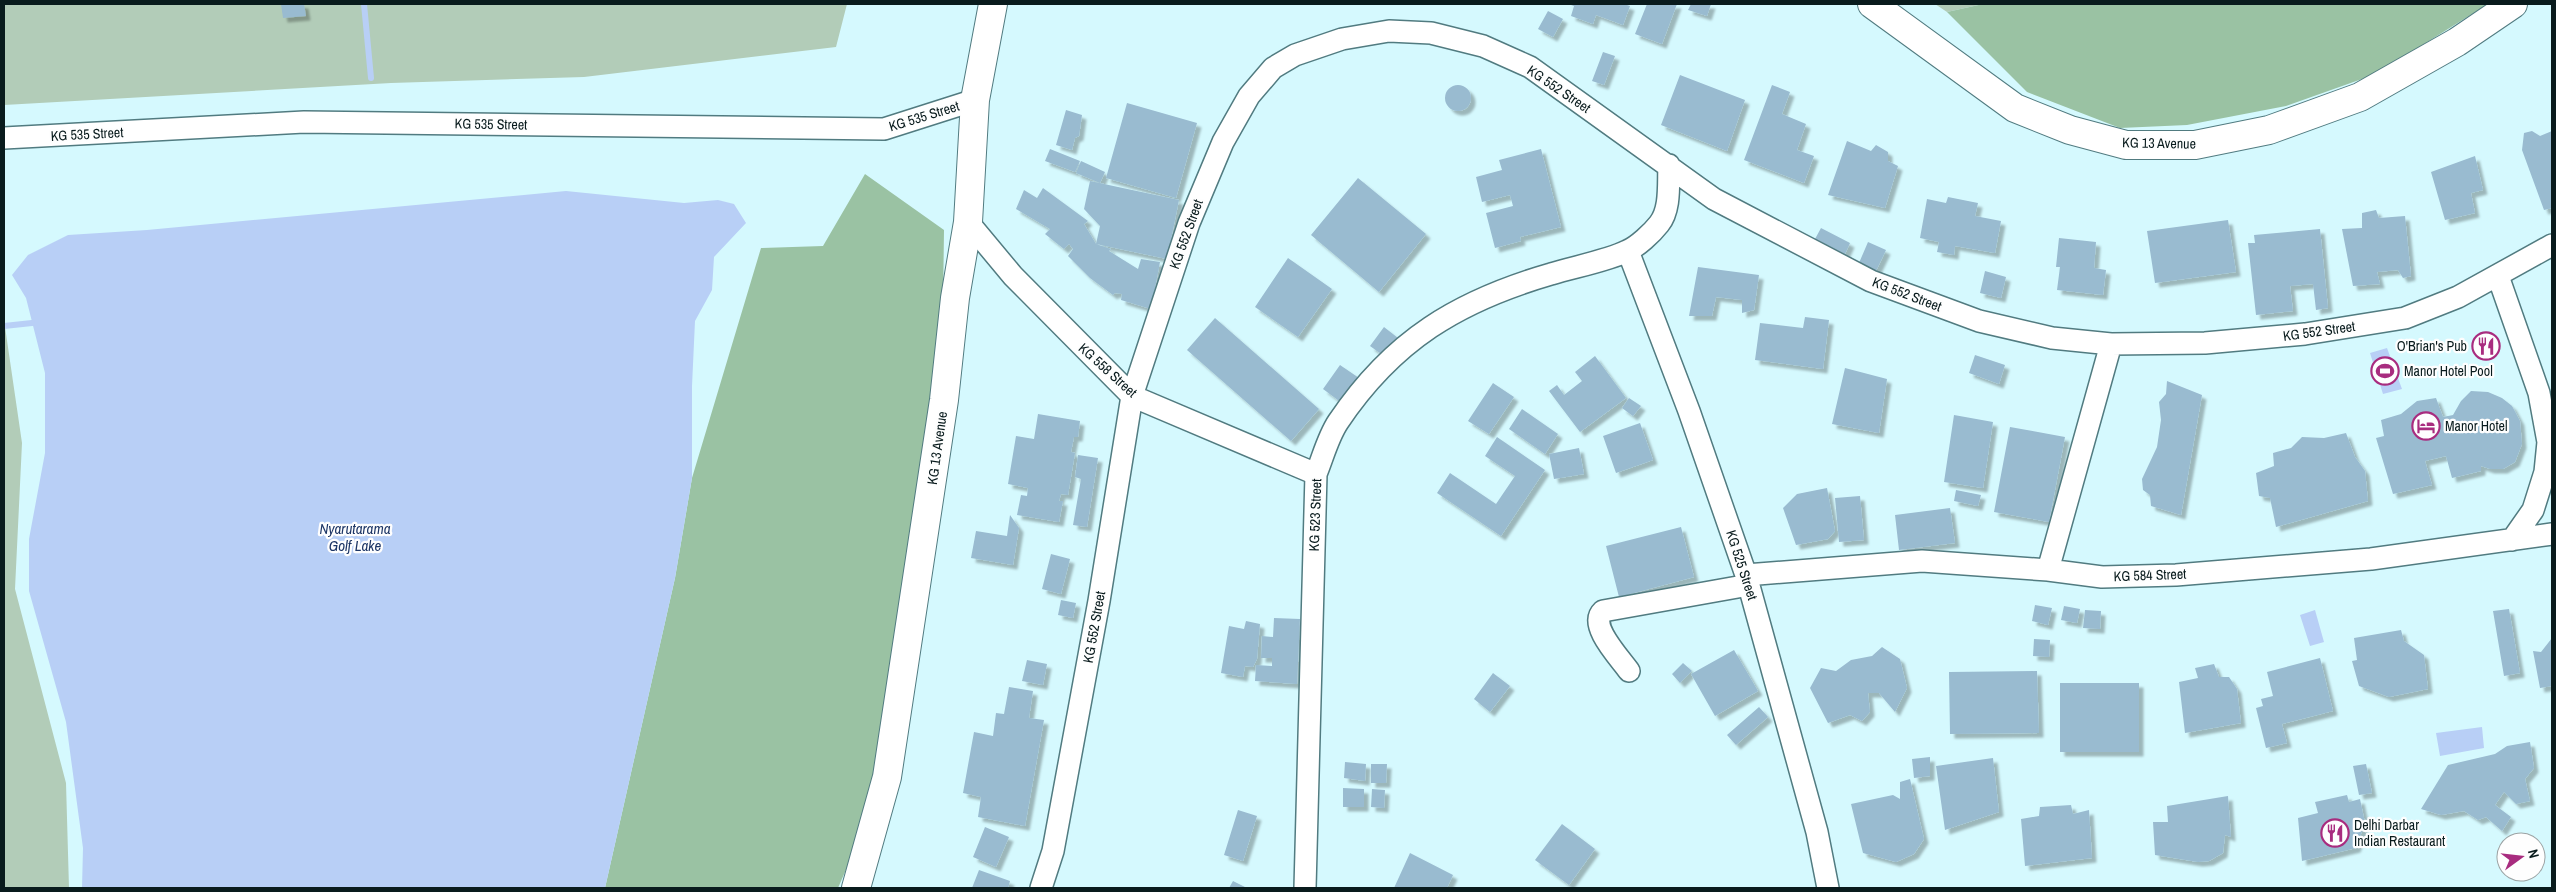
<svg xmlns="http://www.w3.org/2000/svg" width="2556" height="892" font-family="'Archivo Narrow',sans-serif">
  <defs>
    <filter id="shadow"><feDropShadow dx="4.5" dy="4.5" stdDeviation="1" flood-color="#0004"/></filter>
  </defs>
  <rect width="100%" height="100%" fill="#d5f9fe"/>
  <path fill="#b2ccb8" d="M4,4H847L836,47L584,77L391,83L4,105Z
    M1935,4H1983L1947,12Z
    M4,320L22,443L15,589L66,783L69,888H4Z"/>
  <path fill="#9ac2a3" d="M1983,4H2488L2376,74L2286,106L2187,125L2120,128L2027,92L1947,12Z
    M865,174L944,230L942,378L866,824L838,888H605L675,578L692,478L761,248L823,246Z"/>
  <path fill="#b8cff6" d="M566,191L684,203L718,200L734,204L746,223L714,257L712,290L695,321L692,386V478L675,578L605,888H82L83,848L66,722L29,591V539L45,453V373L26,298L12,275L28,255L68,235L147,230Z
    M2387,348L2402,389L2383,394L2370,353Z
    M2315,610L2324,642L2310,646L2300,615Z
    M2482,727L2484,748L2440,756L2436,733Z"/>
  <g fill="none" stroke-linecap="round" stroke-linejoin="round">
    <path stroke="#b8cff6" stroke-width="6" d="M364,4L371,78
      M4,326L32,323"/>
  </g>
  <path fill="#99bbd0" filter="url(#shadow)" d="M281,4H304L306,16L283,18Z
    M1568,4H1624L1630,6L1623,25L1596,15L1593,24L1571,16L1574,6Z
    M1647,4H1677L1662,44L1635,34Z
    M1691,4H1711L1707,16L1688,10Z
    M1548,11L1563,19L1553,37L1538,29Z
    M1603,52L1615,56L1604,85L1592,81Z
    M1680,75L1745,100L1727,151L1661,125Z
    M1445 98a13 13 0 1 1 26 0a13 13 0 1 1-26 0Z
    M1772,85L1790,92L1782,114L1806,124L1797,150L1814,156L1804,183L1744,160Z
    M1127,103L1197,123L1176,198L1106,178Z
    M1066,110L1082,115L1079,136L1075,138L1072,150L1056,145Z
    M2532,131L2540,136L2552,131V208L2544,210L2522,150L2524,133Z
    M1847,141L1871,151L1876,145L1888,152V161L1898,166L1885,208L1828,195Z
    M1050,149L1080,161L1075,172L1045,161Z
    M1541,149L1561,227L1520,237L1521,241L1495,248L1486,213L1513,206L1510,195L1482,202L1476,177L1502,170L1499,160Z
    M2475,156L2483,190L2471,193L2475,213L2445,220L2431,172Z
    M1081,161L1105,172L1100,183L1076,173Z
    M1358,178L1426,234L1379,292L1311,235Z
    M1090,181L1179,200L1167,259L1096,244L1100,226L1084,209Z
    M1043,188L1088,221L1084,224L1096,244L1111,249L1109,251L1138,269L1141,259L1160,262L1151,309L1121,300L1122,294L1115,293L1113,295L1090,278L1068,256L1073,249L1069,244L1064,249L1045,234L1050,229L1016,209L1024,190L1037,198Z
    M1948,197L1978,203L1975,216L2001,221L1995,253L1955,246L1954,255L1937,252L1939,242L1920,238L1927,199L1946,203Z
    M2376,210L2379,218L2405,216L2411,276L2403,278L2398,270L2377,272L2380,284L2353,286L2342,229L2362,228V213Z
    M2228,220L2236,272L2155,283L2147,231Z
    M1821,228L1850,243L1845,254L1815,239Z
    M2320,229L2328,308L2316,310L2313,284L2290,286L2293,311L2256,315L2248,243H2255L2254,235Z
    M2059,238L2096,242L2094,268L2106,270L2103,295L2057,290L2060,267H2056Z
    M1868,242L1886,250L1876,271L1859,263Z
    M1288,258L1332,289L1298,337L1255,307Z
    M1698,267L1759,275L1754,310L1742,313V300L1716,297L1712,316H1689Z
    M1985,271L2006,277L2001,298L1980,293Z
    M1805,317L1829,320L1823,369L1755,360L1760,323L1803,328Z
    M1215,318L1319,409L1291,441L1187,350Z
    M1384,327L1398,338L1384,356L1370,346Z
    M1975,355L2005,365L1999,384L1969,373Z
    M1595,356L1626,398L1580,432L1549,391L1557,385L1564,395L1582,381L1575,372Z
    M1340,365L1359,378L1342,403L1323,389Z
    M1845,368L1887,379L1879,433L1832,424Z
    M2167,381L2202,395L2181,515L2151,506L2150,495L2143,490L2142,479L2157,447L2161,420L2159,402L2166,394Z
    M1493,383L1514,397L1489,434L1468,421Z
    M2471,391L2488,392L2502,398L2512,406L2520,421L2522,444L2515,462L2503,469H2490L2481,466V471L2452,478L2446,456L2425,461L2432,485L2393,494L2376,438L2384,436L2381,420L2401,414L2417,401L2436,398L2443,417L2453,415L2461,401Z
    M1629,398L1641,406L1633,416L1622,408Z
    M1522,409L1558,434L1545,454L1509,429Z
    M1038,414L1080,421L1078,437H1074L1071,452L1075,453L1068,495L1061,494L1059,501H1063L1059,522L1017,515L1021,495L1027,496L1028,488L1008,484L1016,436L1034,439Z
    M1954,415L1993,422L1983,488L1944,482Z
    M1640,423L1653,460L1616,473L1603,436Z
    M2010,427L2065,437L2049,522L1994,512Z
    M2346,433L2355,457L2365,471L2368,501L2276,527L2270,498L2259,496L2256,473L2274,466L2273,453L2291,448L2302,437L2324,438Z
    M1497,437L1545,470L1501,536L1437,493L1450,473L1496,504L1515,476L1485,456Z
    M1579,448L1584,474L1554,479L1549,454Z
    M1078,455L1098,458L1087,527L1073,525L1081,479L1075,477Z
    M1827,488L1835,531L1828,539L1796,545L1783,508L1797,494Z
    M1956,490L1981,495L1978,506L1954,501Z
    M1860,496L1864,540L1839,542L1835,498Z
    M1950,508L1955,543L1899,550L1895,515Z
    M1010,515L1019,528L1013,565L971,558L976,531L1007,536Z
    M1681,527L1694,577L1619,597L1606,546Z
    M1051,554L1070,559L1061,594L1042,589Z
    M1061,600L1076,603L1073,618L1058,615Z
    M2035,605L2052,608L2048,625L2032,621Z
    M2064,606L2080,609L2077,623L2061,620Z
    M2509,609L2520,673L2504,676L2493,611Z
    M2085,610L2101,611L2100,629L2083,628Z
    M1274,618L1300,619L1297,684L1255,681L1256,665L1272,666V658H1261L1262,636L1273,637Z
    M1246,621L1260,624L1257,659L1253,667L1245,666L1243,677L1221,673L1229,626L1244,629Z
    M2401,630L2404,641L2424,655L2428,689L2389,697L2359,686L2352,661L2357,660L2354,638Z
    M2552,638V686L2540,688L2533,651L2541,652Z
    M2034,639L2050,640L2049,657L2033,656Z
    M1882,647L1900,659L1907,688L1895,712L1879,693H1868L1870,712L1862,721L1850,715L1828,723L1810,688L1821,668L1836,671L1851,660L1872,656Z
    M1734,650L1758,691L1715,716L1691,674Z
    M2320,658L2333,711L2282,724L2287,743L2266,748L2256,708L2263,706L2261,699L2273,696L2267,672Z
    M1027,660L1047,664L1043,685L1022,681Z
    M1683,663L1692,671L1680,683L1672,674Z
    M2214,664L2219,677H2229L2237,689L2241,723L2185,733L2179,682L2198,678L2195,668Z
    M2037,671L2039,733L1950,734L1949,672Z
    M1493,673L1510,686L1490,712L1474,699Z
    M2060,683H2139V752H2060Z
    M1009,687L1033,691L1029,718L1044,720L1025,826L978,817L981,797L963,793L974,732L993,736L996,713L1004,714Z
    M1759,707L1768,717L1736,745L1727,735Z
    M2530,742L2534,768L2525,779L2530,801L2516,804L2504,792L2495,805L2511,817L2502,831L2486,817L2478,820L2464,811L2441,815L2421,809L2448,765L2495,754L2507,746Z
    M1930,757V776L1914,778L1912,759Z
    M1993,758L1999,812L1945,830L1936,766Z
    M1345,762L1366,764L1365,781L1344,778Z
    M1371,764H1387L1386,783H1371Z
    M2366,764L2372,793L2359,795L2353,766Z
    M1910,779L1924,839L1914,854L1896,862L1863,853L1851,804L1893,795L1900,799V782Z
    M1343,788L1364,789V807H1343Z
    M1372,789L1385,790L1384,808L1371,807Z
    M2347,795L2349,802L2360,799L2365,823L2356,848L2302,861L2298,818L2318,813L2315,802Z
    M2228,796L2231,837L2225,835L2223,853L2209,861L2198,862L2155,855L2153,822H2168L2167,806Z
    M2071,805L2073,814L2089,810L2092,858L2025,866L2021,819L2039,816L2040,807Z
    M1238,810L1257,816L1243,861L1224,855Z
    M1562,824L1595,849L1569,885L1535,860Z
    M985,827L1009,837L996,867L973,857Z
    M1410,853L1453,875L1447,888H1394Z
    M979,870L1010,881L1008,888H972Z
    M1233,881L1247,888H1229Z"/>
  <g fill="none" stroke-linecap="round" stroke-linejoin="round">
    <g stroke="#517b80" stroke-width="24">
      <path id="minor" d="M4,138L304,122L884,129L975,100
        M968,222L1013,276L1132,396L1316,474
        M1628,251L1689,411L1746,575L1817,832L1828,888
        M2498,276L2539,393L2548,442L2545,472L2533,510L2512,540
        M2048,570L2111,344
        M1746,575L1922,561L2048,570L2102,577L2176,575L2371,559L2552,534
        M1629,671C1619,657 1588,625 1603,611L1749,585
        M1041,888L1053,851L1099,601L1132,396L1189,223L1223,142L1249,96L1273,68L1295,55L1342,39L1389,31L1431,33L1483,46L1530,67L1714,199L1871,281L1979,321L2052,338L2111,344L2205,343L2305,334L2405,318L2458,297L2552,245
        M1305,888L1316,474C1323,457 1328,437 1338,422C1393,340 1458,301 1551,274C1573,267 1607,261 1627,251C1637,247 1652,233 1659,224C1671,209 1668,184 1669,165"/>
    </g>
    <g stroke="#517b80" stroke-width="30">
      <path id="tertiary" d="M1872,4L2015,108L2070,130L2126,145H2195L2269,130L2360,97L2457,42L2513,4
        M856,888L887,777L944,400L955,298L968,222L975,100L993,4"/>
    </g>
    <use href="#minor" stroke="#fff" stroke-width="21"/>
    <use href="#tertiary" stroke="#fff" stroke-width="28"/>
  </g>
  <defs>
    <g id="restaurant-ring" transform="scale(1.4375)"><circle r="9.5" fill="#fefefe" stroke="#a82c7f" stroke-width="1.5"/><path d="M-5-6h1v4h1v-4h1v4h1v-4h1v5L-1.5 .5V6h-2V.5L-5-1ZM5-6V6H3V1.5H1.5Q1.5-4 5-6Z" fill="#a82c7f"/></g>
    <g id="stadium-ring" transform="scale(1.4375)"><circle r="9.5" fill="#fefefe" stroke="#a82c7f" stroke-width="1.5"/><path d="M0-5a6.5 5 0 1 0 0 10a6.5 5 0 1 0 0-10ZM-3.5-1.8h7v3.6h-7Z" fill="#a82c7f"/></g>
    <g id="hotel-ring" transform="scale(1.4375)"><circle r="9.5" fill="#fefefe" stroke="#a82c7f" stroke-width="1.5"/><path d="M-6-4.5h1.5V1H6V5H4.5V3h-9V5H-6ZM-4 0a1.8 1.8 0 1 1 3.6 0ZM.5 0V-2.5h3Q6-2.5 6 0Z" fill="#a82c7f"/></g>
  </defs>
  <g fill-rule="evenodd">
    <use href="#restaurant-ring" x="2486" y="346"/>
    <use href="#stadium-ring" x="2385" y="371"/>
    <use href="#hotel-ring" x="2426" y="426"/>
    <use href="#restaurant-ring" x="2335" y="833"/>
  </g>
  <g text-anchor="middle" stroke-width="4.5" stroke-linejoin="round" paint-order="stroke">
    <g font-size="14" fill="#091b1d" stroke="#fefefe">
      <text transform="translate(1559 89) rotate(34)" y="5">KG 552 Street</text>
      <text transform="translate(924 116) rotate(-17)" y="5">KG 535 Street</text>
      <text transform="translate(491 124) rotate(1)" y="5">KG 535 Street</text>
      <text transform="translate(87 134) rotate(-3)" y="5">KG 535 Street</text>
      <text transform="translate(2159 143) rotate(1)" y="5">KG 13 Avenue</text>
      <text transform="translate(1186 234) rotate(-70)" y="5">KG 552 Street</text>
      <text transform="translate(1907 294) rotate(21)" y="5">KG 552 Street</text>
      <text transform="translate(2319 331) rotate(-8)" y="5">KG 552 Street</text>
      <text transform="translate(1108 370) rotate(42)" y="5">KG 558 Street</text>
      <text transform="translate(937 448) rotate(-82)" y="5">KG 13 Avenue</text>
      <text transform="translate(1315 515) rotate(-88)" y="5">KG 523 Street</text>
      <text transform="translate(1742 565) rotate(72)" y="5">KG 525 Street</text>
      <text transform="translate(2150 575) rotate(-2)" y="5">KG 584 Street</text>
      <text transform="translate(1094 627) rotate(-80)" y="5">KG 552 Street</text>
    </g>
    <g font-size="14" fill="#091b1d" stroke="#fefefe" text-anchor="start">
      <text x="2467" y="351" text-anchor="end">O'Brian's Pub</text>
      <text x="2404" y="376">Manor Hotel Pool</text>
      <text x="2445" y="431">Manor Hotel</text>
      <text x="2354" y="830">Delhi Darbar<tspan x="2354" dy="16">Indian Restaurant</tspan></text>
    </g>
    <g font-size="15" font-style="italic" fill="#1c3565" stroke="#fefefe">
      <text x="355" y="534">Nyarutarama<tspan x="355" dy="17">Golf Lake</tspan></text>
    </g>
  </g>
  <rect width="2556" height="892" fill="none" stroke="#091b1d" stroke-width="10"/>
  <g transform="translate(2521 857) rotate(75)"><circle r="24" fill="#fefefe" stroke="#9ca3a4"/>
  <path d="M0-4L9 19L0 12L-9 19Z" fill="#a82c7f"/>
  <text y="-8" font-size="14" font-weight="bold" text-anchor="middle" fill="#091b1d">N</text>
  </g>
</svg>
